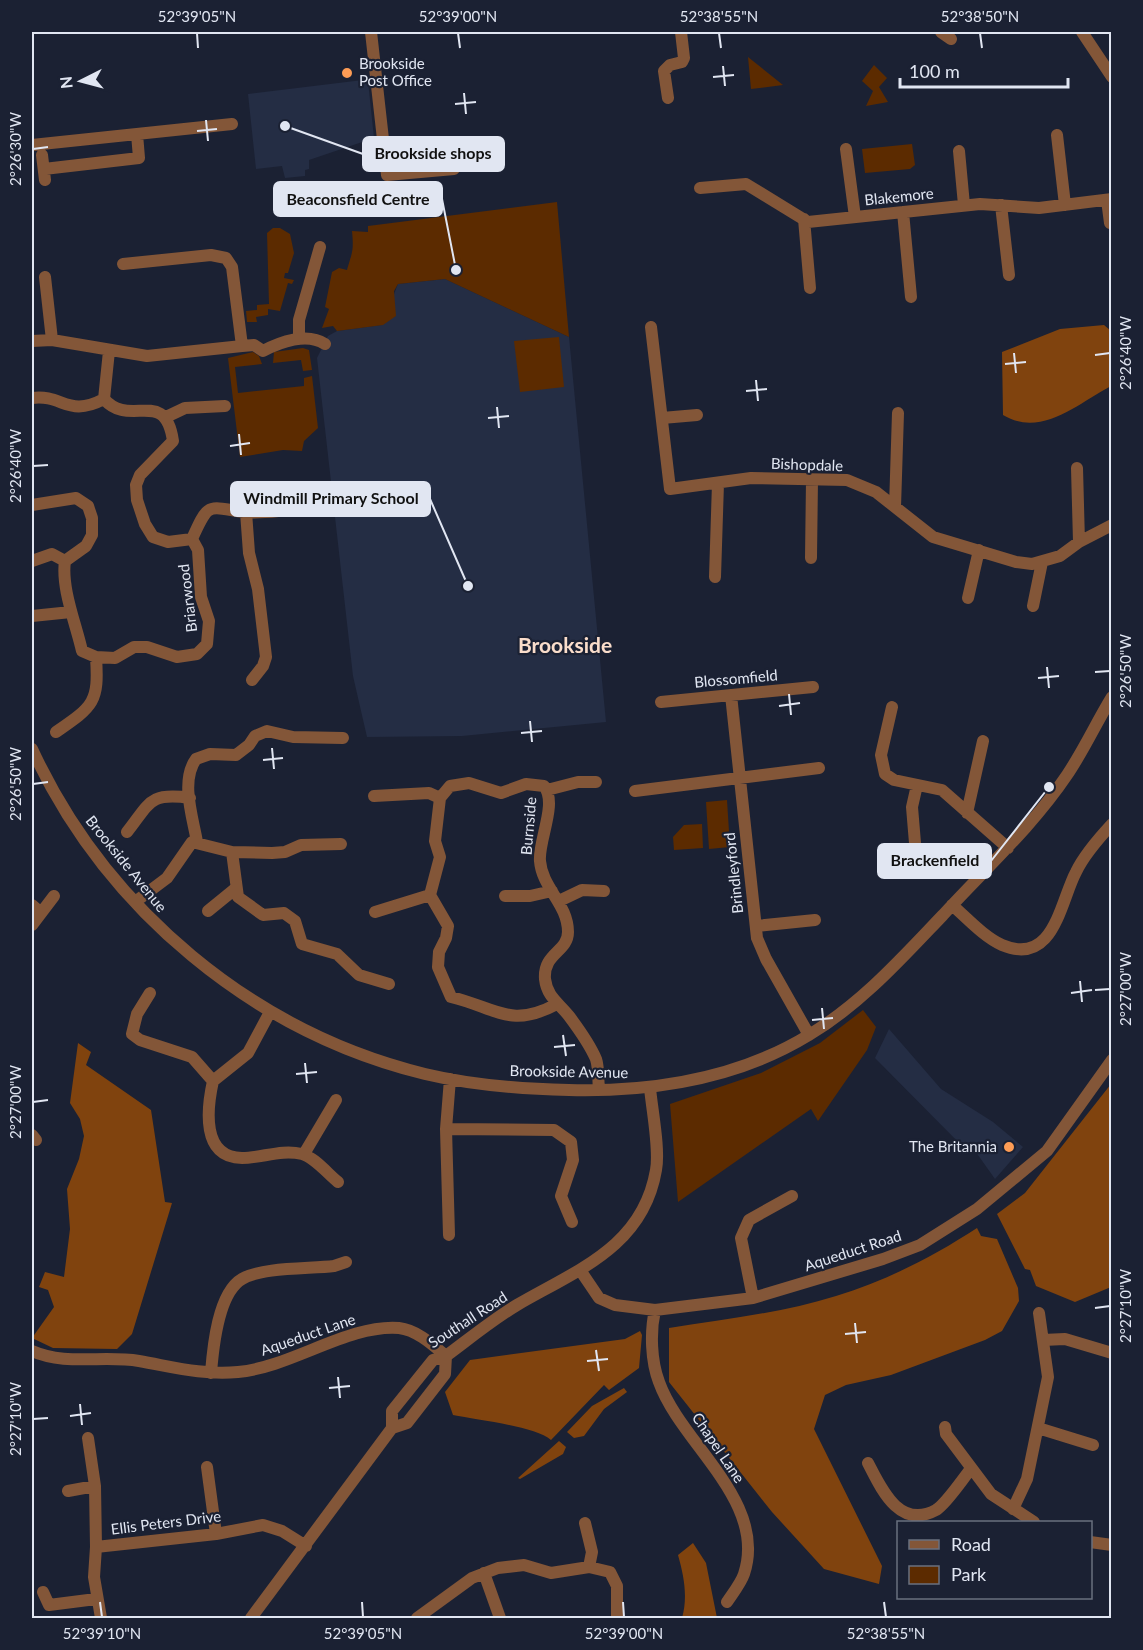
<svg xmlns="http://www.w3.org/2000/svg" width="1143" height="1650" font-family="Lato,sans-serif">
  <rect width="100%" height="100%" fill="#1b2133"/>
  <path fill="#242d44" d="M363,80L368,81L374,138L309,160V169L305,170V176L285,178L282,166L256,169L248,94Z
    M445,279L569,337L606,722L462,736L367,737L353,676L317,358L328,336L337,331L382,325L398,284Z
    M889,1029L941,1089L993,1122L1023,1147L995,1179L973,1148L968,1152L875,1058Z"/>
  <path fill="#5c2b00" d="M748,57L783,85L751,89Z
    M874,65L887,78L879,87L888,102L866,106L873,91L862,81Z
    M912,144L915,165L910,169L865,173L862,149Z
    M557,202L569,337L445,279L398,284L394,291L396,316L383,325L337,331L333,326L322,328L329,309L325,307L332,272L339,268L347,270C352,252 354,252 352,231L368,232V226Z
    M273,228H280L290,234L294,253L288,273H285L284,278L294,280L292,284L288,283L280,311L268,309V315L256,317L257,322H247L246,311L257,310V305L269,304L267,233Z
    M559,337L564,387L520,392L514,341Z
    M303,348L309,350L312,370L303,371L301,360L273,363L274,352Z
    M253,352L259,356L262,364L235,367L238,393L304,386V378L312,376L318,428L304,441L302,451L283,450L240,457L228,358Z
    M727,800L730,847L709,849L706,802Z
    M702,824L703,848L674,850L673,837L684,825Z
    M863,1010L876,1027L867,1050L818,1121L811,1109L678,1202L670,1104L761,1073L820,1043Z"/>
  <path fill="#80430e" d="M1104,325L1111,331V386C1077,404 1041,438 1003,415L1002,352L1060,329Z
    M78,1043L91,1052L86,1065L151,1110L165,1202L172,1203L132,1334L117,1349L53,1348L32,1338L54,1307L48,1290L39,1287L45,1272L64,1277L70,1229L67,1189L79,1159L84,1136L80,1119L70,1103Z
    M1111,1084V1287L1075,1302L1036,1286L1030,1270L1025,1269L997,1214L1025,1193Z
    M977,1228L981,1236L997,1239L1018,1288L1019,1301L1002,1331L985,1340L891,1375L846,1385L825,1395L814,1429L882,1566L879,1584L824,1569L772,1512L669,1382V1328C725,1319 782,1313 836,1296C886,1281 934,1256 977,1228Z
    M640,1331L642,1335L639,1368L609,1390L604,1385L551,1440C535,1426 477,1420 453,1415L445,1392L470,1360L625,1339Z
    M624,1388L627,1392L604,1409L584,1436L574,1438L567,1432L592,1406Z
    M559,1441L566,1447L563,1454L520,1479L518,1478Z
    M693,1543L706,1563L717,1618H682C688,1597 684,1576 678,1555Z"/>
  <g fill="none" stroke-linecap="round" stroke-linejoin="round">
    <path stroke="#835638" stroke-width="12" d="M371,32L387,175L454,169
      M941,32L951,39
      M1082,32L1112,77
      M668,98L664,71L670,65L682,62L684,58L681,32
      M1057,135L1065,205
      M32,145L232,124
      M846,149L855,217
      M959,151L964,205
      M42,155L45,180
      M44,169L139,158L137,134
      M700,188L746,184L808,222L980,204L1039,208L1112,199
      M1107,200L1110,223
      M1001,205L1009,275
      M903,212L911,297
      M804,219L810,288
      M123,264L211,255L226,258L232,267L242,346
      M45,277L52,340
      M651,327L670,489L751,478L847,480L876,492L933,537L1016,562L1032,564L1060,556L1079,542L1112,525
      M299,339V320L320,247
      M32,341L52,340L147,356L242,346L254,345L263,351C280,342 307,332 325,344
      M32,398C63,394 68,418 104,399C130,429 165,386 173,441L140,475L136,485L137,500L145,524L153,537L168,542L192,539L198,550L201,597L209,621L207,644L197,654L177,657L147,647H134L115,658L96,657L82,651C76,624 61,588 65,561L52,554L32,561
      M104,399L109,351
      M166,417L185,408L225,406
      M662,418L697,415
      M1077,468L1079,542
      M32,505L76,498L88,506L92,518V535L86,546L65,561
      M895,507L898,413
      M246,512L249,553L258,589L266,657L263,666L252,680
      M192,539C209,501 207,507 244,512C259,514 276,511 291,510
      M811,558L812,480
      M715,577L718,483
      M968,598L979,550
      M1033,606L1042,562
      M32,616L71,612
      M731,695L757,938L766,959L809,1035
      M661,702L813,687
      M892,707L881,755L885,774L894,780L942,790L1008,848
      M56,732C94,706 99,702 96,657
      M32,749C106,909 253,1032 425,1074C471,1085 522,1089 569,1090C652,1092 737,1079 809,1035C862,1003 901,959 943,915C985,869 1032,827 1067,775C1084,750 1096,723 1112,697
      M547,790L578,782H596
      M635,791L819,768
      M374,796L429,793L440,798
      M967,813L983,741
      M127,832C150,803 149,792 190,798
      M197,842C193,818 180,781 196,759L210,754L236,755L249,745L255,736L267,731L293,737L343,738
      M232,852L238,897L263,915L284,913L295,921L302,944L337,954L359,975L389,984
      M916,855L912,807L917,785
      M505,896H530L552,891
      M559,901L582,890L604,891
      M135,902L167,878L192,842L232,852L272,853L285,852L301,845L341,844
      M32,905L41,913
      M952,905C967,918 984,937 1002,945C1054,967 1060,902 1076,872C1084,855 1099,838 1112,824
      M208,911L235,889
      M375,912L430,895
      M32,925L54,896
      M756,926L815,920
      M150,993L137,1014L132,1034L140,1040L192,1057L213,1081C207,1108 201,1158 242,1158C262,1158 281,1149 302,1154C314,1157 328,1174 338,1182
      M557,1004C510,1029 497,1008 451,997L438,967L439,952L446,938L448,926L430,895L440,857L435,841L440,798L450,786L469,783L501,793L526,784L544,786C558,803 538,841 540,861C542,888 568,904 568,932C568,952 543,953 545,979C547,997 559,1003 569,1016C578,1028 590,1045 596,1059C599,1068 598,1081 599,1090
      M213,1081L248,1053L270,1012
      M446,1129L554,1130L571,1142L573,1160L561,1196L572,1222
      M32,1135L36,1140
      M304,1154L336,1100
      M449,1235L446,1129L450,1079
      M580,1270L599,1298L615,1305L655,1310L753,1298L883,1259L920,1245L977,1209L1047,1151L1112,1060
      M753,1298L741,1238L749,1220L792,1196
      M655,1310C650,1332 651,1361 659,1382C681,1444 768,1501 744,1574C741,1583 733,1593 727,1602
      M1043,1340L1065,1339L1112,1353
      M32,1351C66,1366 103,1355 139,1361C174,1367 201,1375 238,1372C292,1367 348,1324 399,1328C417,1330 433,1345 446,1356
      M211,1373C213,1347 218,1293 242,1279C262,1267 310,1269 334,1266L346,1262
      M945,1427L946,1434L991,1494L1034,1522
      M392,1428L407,1423L445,1374L446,1356
      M1038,1428L1093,1445
      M88,1438L95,1486L96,1547
      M868,1463C881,1488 899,1530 936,1510C946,1504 962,1480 970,1470
      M207,1467L216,1534
      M68,1491L95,1486
      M1013,1509L1027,1479L1048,1377L1039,1313
      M585,1523L592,1552L589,1567
      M1090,1542L1112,1545
      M484,1573L500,1618
      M43,1592L49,1605L96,1599
      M101,1618L94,1577L96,1547L216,1534L263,1525L282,1531L306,1546
      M251,1618L392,1428V1411L433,1360L446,1356C469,1339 492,1320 517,1305C577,1270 643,1247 656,1170C660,1150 652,1110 650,1088
      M417,1618L472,1578L498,1568L524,1565L551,1573L589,1567L610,1572L617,1586V1618"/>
  </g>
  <path fill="none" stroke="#e1e6f2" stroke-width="2" d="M197,33L198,48M458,33L460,48M719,33L721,48M980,33L982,48M723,66L725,86M713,77L734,75M464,93L466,114M455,104L476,102M206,120L208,141M197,131L217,129M33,149L48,147M1014,353L1016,373M1095,355L1110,353M1005,364L1026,362M756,380L758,401M746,391L767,389M497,407L499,428M488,418L509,416M239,434L241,455M230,446L250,443M33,466L48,465M1047,667L1049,688M1095,672L1110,671M1038,678L1059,676M789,694L791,715M779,706L800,703M530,721L532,742M521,733L542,731M272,748L274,769M263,760L283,758M33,784L48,782M1080,981L1082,1002M1095,990L1110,989M1071,993L1092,990M822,1008L824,1029M812,1020L833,1018M563,1035L566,1056M554,1047L575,1045M305,1063L307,1083M296,1074L317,1072M33,1102L48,1100M1095,1308L1110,1306M855,1323L857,1343M845,1334L866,1332M596,1350L599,1371M587,1361L608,1359M338,1377L340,1398M329,1388L350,1386M80,1404L82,1425M70,1416L91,1413M33,1419L48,1418M100,1602L102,1617M362,1602L363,1617M623,1602L624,1617M884,1602L886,1617"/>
  <g fill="#fd9c55" stroke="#1b2133" stroke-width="2">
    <circle cx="347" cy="73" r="6"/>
    <circle cx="1009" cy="1147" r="6"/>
  </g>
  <g text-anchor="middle" stroke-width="4.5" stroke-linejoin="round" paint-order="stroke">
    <g font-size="15" fill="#e1e6f2" stroke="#1b2133" text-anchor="start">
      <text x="359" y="69">Brookside<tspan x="359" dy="17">Post Office</tspan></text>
      <text x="997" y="1152" text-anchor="end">The Britannia</text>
    </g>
    <g font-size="15" fill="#e1e6f2" stroke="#1b2133">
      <text transform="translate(899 197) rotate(-6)" y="5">Blakemore</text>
      <text transform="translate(807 465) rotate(2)" y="5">Bishopdale</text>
      <text transform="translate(188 598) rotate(-97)" y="5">Briarwood</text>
      <text transform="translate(736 679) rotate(-5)" y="5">Blossomfield</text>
      <text transform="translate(529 826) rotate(-85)" y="5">Burnside</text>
      <text transform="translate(126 864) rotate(51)" y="5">Brookside Avenue</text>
      <text transform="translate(734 873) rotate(-96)" y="5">Brindleyford</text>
      <text transform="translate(569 1072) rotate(1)" y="5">Brookside Avenue</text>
      <text transform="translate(853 1251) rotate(-18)" y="5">Aqueduct Road</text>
      <text transform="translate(468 1320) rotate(-33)" y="5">Southall Road</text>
      <text transform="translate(308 1335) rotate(-19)" y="5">Aqueduct Lane</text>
      <text transform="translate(718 1448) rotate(56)" y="5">Chapel Lane</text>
      <text transform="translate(166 1523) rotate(-7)" y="5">Ellis Peters Drive</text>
    </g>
    <g font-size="21" font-weight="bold" fill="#faddcb" stroke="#1b2133">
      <text x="565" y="653">Brookside</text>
    </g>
  </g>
  <path fill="none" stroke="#e1e6f2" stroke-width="2" d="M285 126L363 154M456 270L442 199M468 586L430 499M1049 787L991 861"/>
  <g fill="#e1e6f2" stroke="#1b2133" stroke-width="2">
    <circle cx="285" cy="126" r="6"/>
    <circle cx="456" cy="270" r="6"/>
    <circle cx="468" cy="586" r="6"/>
    <circle cx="1049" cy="787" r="6"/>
  </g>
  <g fill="#e1e6f2" stroke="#e1e6f2" stroke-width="2">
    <rect x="363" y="137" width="141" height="34" rx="6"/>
    <rect x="274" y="182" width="168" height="34" rx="6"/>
    <rect x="231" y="482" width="199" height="34" rx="6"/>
    <rect x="878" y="844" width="113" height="34" rx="6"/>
  </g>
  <g font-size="16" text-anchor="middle" font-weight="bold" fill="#111">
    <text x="433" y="159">Brookside shops</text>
    <text x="358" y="205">Beaconsfield Centre</text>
    <text x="331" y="504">Windmill Primary School</text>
    <text x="935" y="866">Brackenfield</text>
  </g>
  <rect width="1143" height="1650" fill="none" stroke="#1b2133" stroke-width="66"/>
  <rect x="897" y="1521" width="195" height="78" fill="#1b2133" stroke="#6a707f" stroke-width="1.5"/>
  <rect x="909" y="1540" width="30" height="9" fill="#835638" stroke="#6a707f" stroke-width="1.5"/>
  <text x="951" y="1551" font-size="18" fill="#e1e6f2">Road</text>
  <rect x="909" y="1566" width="30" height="18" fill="#5c2b00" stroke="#6a707f" stroke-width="1.5"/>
  <text x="951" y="1581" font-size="18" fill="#e1e6f2">Park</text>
  <g transform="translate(81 81) rotate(264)" stroke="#1b2133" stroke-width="4.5" paint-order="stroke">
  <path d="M0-4.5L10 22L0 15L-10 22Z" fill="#e1e6f2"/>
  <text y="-9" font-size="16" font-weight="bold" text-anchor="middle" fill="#e1e6f2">N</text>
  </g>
  <path d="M900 78v9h168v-9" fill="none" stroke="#e1e6f2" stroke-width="3"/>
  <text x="909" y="78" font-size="18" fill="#e1e6f2" stroke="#1b2133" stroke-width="4.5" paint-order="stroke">100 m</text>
  <rect x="33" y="33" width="1077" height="1584" fill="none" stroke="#e1e6f2" stroke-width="2"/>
  <g font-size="15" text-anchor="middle" fill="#e1e6f2">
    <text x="197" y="22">52°39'05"N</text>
    <text x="458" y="22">52°39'00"N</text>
    <text x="719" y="22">52°38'55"N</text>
    <text x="980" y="22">52°38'50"N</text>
    <text transform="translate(16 149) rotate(-90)" y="5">2°26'30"W</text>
    <text transform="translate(1126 353) rotate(-90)" y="5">2°26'40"W</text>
    <text transform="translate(16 466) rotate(-90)" y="5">2°26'40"W</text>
    <text transform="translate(1126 671) rotate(-90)" y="5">2°26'50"W</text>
    <text transform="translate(16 784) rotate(-90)" y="5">2°26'50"W</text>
    <text transform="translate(1126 989) rotate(-90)" y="5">2°27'00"W</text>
    <text transform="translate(16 1102) rotate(-90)" y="5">2°27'00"W</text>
    <text transform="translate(1126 1306) rotate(-90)" y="5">2°27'10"W</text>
    <text transform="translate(16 1419) rotate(-90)" y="5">2°27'10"W</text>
    <text x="102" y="1639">52°39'10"N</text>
    <text x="363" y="1639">52°39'05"N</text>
    <text x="624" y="1639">52°39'00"N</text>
    <text x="886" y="1639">52°38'55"N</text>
  </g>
</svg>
